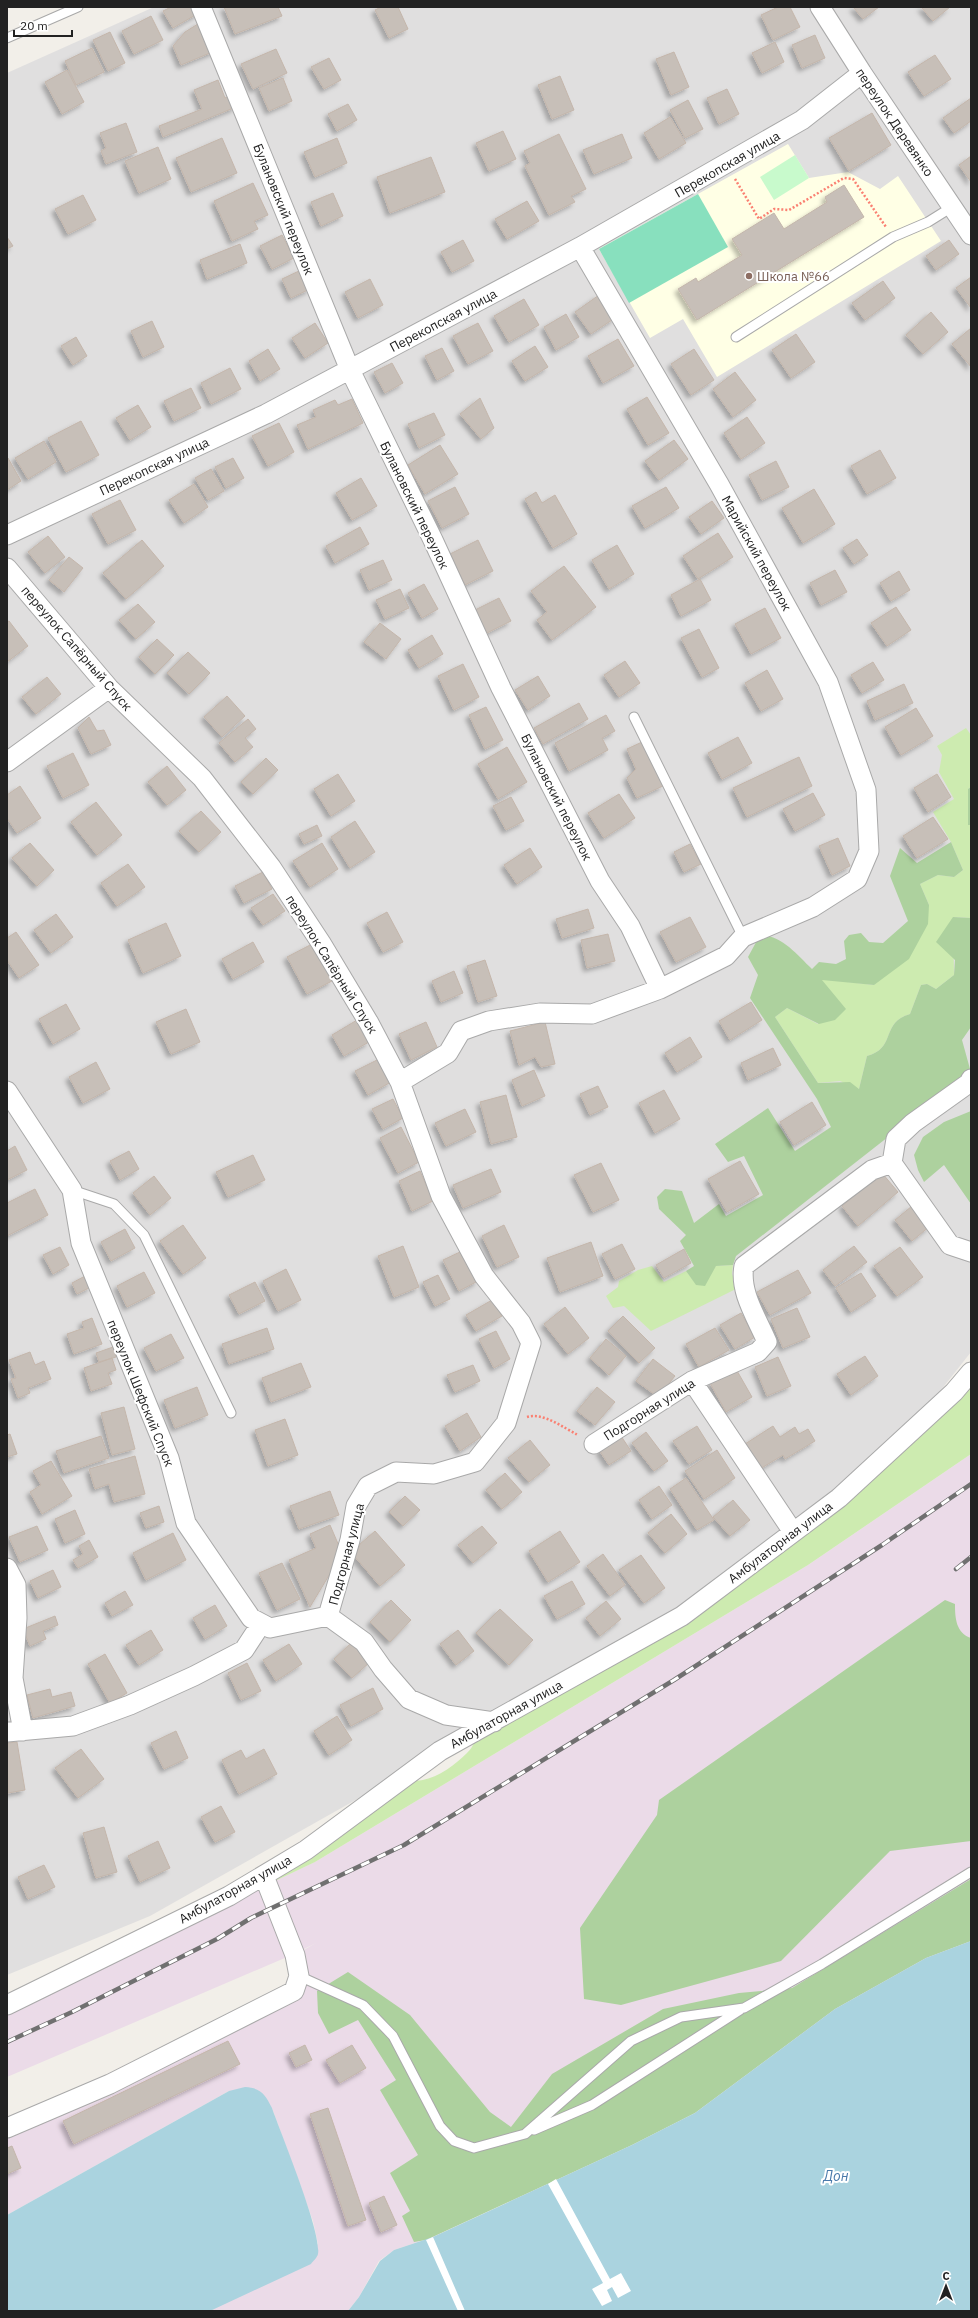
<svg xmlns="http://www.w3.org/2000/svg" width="978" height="2318" font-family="'IBM Plex Sans',sans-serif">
  <defs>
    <filter id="shadow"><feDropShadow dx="-3.5" dy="3.5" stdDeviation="2" flood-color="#0004"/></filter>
  </defs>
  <rect width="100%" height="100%" fill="#f2efe9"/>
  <path fill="#e0dfdf" d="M154,7H971V1352L827,1534L150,1916L7,1975V73Z"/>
  <path fill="#ebdbe8" d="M971,1454V1941L926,1958L835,2009L799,2036L433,2237L394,2250L379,2261L359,2297L348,2311H210L318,2244L313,2221L272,2108L229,2091L7,2215V2128L293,1991L295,1955L316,1943L294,1954L7,2077V2007L315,1862L808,1565Z"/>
  <path fill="#ffffe5" d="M788,144L809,178L848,172L880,189L898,176L941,241L717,377L683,319L650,338L599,249Z"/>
  <path fill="#cdebb0" d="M966,728L971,735V787L968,789L969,825H971V918L953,917L954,975L936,989L927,984L921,985L910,1014C880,1023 897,1048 867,1056L859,1089L840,1081L818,1083L775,1017L787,1008L818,1024L821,979L874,985L929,905L920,884L938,875L954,877L963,870L951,842L933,812L954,799L939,772L942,755L937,746Z
    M733,1265L732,1274L738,1288L651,1331L624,1306L613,1308L606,1296L618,1287L619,1281L638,1270L652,1266L664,1282L686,1271L696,1284L716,1266Z
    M971,1372V1454L808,1565L315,1862L275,1881L274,1875L406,1779C427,1786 452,1768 467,1753C473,1748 477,1736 481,1729L741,1572Z"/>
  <path fill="#add19e" d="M971,787V825H968V789Z
    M951,842L963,870L954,877L938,875L920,884L929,905L928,924L909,959L874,985L822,980L846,1009L835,1020L819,1024L787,1008L775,1017L818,1083L850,1082L859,1089L867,1056C897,1048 880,1023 910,1014L921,985L927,984L936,989L954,975L955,960L936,942L953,917L971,918V1027L962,1040L970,1069L962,1079L736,1256L733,1265L716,1266L705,1286L696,1285L686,1271L694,1266L680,1241L686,1235L659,1209L657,1197L665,1189L682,1191L694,1223L719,1204L726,1216L763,1195L744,1156L728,1162L715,1144L768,1108L795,1151L831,1127L817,1099L750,998L758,975L748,957L760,935C782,935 797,955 812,969L819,962L836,964L846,959L844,941L849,935L861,933L869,942L883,943L908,921L890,876L900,848L917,863Z
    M971,1111V1204L944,1165L924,1182L918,1170L914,1155L923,1137L944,1122Z
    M945,1600L955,1604C955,1618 956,1633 971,1638V1841L890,1851L781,1961L621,2005L584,1999L580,1928L657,1815L659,1800Z
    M971,1879V1941L926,1958L835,2009L695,2113L632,2145L426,2240L414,2242L402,2216L410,2211L390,2173L418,2155L380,2090L396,2080L358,2020L329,2034L318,2013L317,1991L348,1972L410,2015L490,2112L511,2127L552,2074L663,2009L739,1993L792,1988Z"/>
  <path fill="#c8facc" d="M795,155L809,178L774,200L760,177Z"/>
  <path fill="#88e0be" d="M698,194L728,247L629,303L599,249Z"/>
  <path fill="#aad3df" d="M971,1941V2311H348L359,2297L380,2261L394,2250L433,2237L632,2145L695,2113L835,2009L926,1958Z
    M245,2087C261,2088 265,2094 272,2108C281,2134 322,2232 318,2254C317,2258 313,2261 311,2264L210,2311H7V2215L229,2091Z"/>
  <path fill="#fff" d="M556,2179L610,2279L621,2273L631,2291L618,2298L612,2287L607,2290L612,2301L602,2306L592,2289L603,2283L548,2184Z
    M433,2237L465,2311H458L426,2240Z"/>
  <path fill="#c7bfb8" stroke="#c4b6ab" filter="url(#shadow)" d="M171,7H195L199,13L173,28L163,11Z
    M224,7H278L282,16L235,34Z
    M381,7H398L408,29L389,38L375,10Z
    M778,7H790L800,27L773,40L761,15Z
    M853,7H879L863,19Z
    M921,7H950L933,21Z
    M151,16L163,40L134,54L122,31Z
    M201,22L215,51L181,65L173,46L185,32Z
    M110,32L125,63L108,71L93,40Z
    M815,35L825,58L802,68L792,45Z
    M775,42L784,62L762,73L752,53Z
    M92,48L104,72L76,85L65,61Z
    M276,49L287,73L253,89L241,64Z
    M674,52L689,87L671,95L656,59Z
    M935,55L951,79L924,96L908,72Z
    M329,58L341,80L324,89L311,67Z
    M67,70L84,102L62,114L45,82Z
    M560,76L574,110L552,119L538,85Z
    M283,78L292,101L269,111L259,88Z
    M218,80L225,98L231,95L236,107L163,137L159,126L202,109L194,90Z
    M727,89L739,114L719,124L707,98Z
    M971,98V121L954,133L943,118Z
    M688,100L703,129L685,138L670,110Z
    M348,104L357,120L337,131L328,114Z
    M872,113L891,145L849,171L829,138Z
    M670,117L686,143L659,159L644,133Z
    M126,123L137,152L106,164L101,151L106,148L100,133Z
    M503,131L516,159L489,171L476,143Z
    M559,134L586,189L571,196L575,202L549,215L525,166L530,163L524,151Z
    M622,134L632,158L594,174L583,150Z
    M222,138L237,173L191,192L176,158Z
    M337,138L347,163L315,177L304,152Z
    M158,147L171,179L139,193L125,161Z
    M971,156V182L959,165Z
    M431,157L445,192L390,213L377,177Z
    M253,183L268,215L254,221L258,229L232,241L214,201Z
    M844,185L864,217L697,320L678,289L696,278L698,282L742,255L732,239L774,213L784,229L827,202L825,197Z
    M333,193L343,216L321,226L311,202Z
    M83,195L96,220L68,234L55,209Z
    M527,201L539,221L507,239L495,219Z
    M282,235L294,258L272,269L260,246Z
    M7,237L13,246L7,249Z
    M463,240L474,261L452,272L441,252Z
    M949,240L959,254L936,270L926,256Z
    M240,244L247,263L207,279L200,260Z
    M301,270L310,289L291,298L282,279Z
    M971,277V308L956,288Z
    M370,279L383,305L358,318L345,292Z
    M883,281L895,298L865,320L852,303Z
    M599,295L615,318L591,334L575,312Z
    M524,299L539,325L509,342L494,316Z
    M931,312L948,332L923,354L906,335Z
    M566,314L579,337L556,350L544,327Z
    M152,321L164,347L143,357L131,331Z
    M315,323L328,343L305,358L292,338Z
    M478,323L493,351L468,364L453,336Z
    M971,328V367L952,344Z
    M796,334L815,362L791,378L772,350Z
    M76,337L87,356L73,365L61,346Z
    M618,339L634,366L603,383L588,356Z
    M535,346L548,367L525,381L512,361Z
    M442,348L454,371L437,380L425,356Z
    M268,349L280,369L260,381L249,361Z
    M694,349L714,380L691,395L671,364Z
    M392,363L403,383L385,393L374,372Z
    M230,368L241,389L211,404L201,383Z
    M735,372L756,400L733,417L713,389Z
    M191,388L201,408L174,421L164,401Z
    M647,397L669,433L648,445L627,409Z
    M480,398L494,428L481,439L460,414Z
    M352,399L363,423L308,449L297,425L316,417L313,410L335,400L338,405Z
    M138,405L151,427L130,440L116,418Z
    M434,413L445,435L419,448L408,424Z
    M747,417L765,443L741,459L724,433Z
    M81,421L99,455L66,472L48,438Z
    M279,423L294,452L268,466L252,436Z
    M674,440L688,459L659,480L645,461Z
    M44,441L56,462L28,479L15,458Z
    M440,445L458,474L425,494L408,465Z
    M880,450L896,478L867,494L851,466Z
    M8,458L21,481L7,490V459Z
    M233,458L244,478L226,488L215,467Z
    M776,461L789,487L762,500L749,475Z
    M211,469L224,491L208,500L195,478Z
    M361,478L377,506L352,520L336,493Z
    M194,484L208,507L184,523L169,500Z
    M455,487L469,514L442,528L428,501Z
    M666,487L679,508L645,528L632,506Z
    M814,489L835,524L803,543L782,508Z
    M536,492L542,503L555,495L577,534L553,548L525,499Z
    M120,500L136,530L108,544L92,514Z
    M712,501L724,518L701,534L689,517Z
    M360,527L369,544L335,563L326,546Z
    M718,533L733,557L698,579L683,556Z
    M48,536L65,557L45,573L28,552Z
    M857,539L868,555L854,564L843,548Z
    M142,540L164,566L126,599L103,573Z
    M478,540L493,571L465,585L450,554Z
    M617,545L634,574L609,589L592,560Z
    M69,557L83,568L64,592L49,580Z
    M383,560L392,580L369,590L360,570Z
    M564,566L596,607L552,640L537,620L547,612L531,591Z
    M835,570L847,592L821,605L810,583Z
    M899,571L910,590L891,601L880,583Z
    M700,579L711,600L681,616L671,595Z
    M424,584L438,609L422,618L408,593Z
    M400,589L409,608L385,619L376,600Z
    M499,598L511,621L487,633L475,610Z
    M138,604L155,622L136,639L119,620Z
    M896,607L911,630L887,646L871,623Z
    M765,608L781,638L751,654L735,624Z
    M9,621L28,646L7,662V622Z
    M380,623L401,639L386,659L364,642Z
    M699,629L719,668L702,677L681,638Z
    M432,635L443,654L419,668L408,650Z
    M157,639L174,655L155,674L139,657Z
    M188,652L210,673L189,694L167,673Z
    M625,661L640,683L619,697L604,675Z
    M873,662L884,680L862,693L851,675Z
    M463,664L479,697L454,710L438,676Z
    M767,670L783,699L761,711L745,683Z
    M538,676L550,696L528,710L515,690Z
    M47,677L61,694L36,714L22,697Z
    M904,684L913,703L875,720L867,701Z
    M227,696L245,716L222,737L204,717Z
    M579,703L588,719L543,744L534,728Z
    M486,707L503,740L485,749L469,715Z
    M916,708L933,736L901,755L885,727Z
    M606,715L615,731L602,738L608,750L569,771L555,743Z
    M89,717L97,731L104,730L111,745L91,754L78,728Z
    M248,719L256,729L245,738L253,747L235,762L219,743Z
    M738,737L752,763L722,779L708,753Z
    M642,742L663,786L637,798L627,778L636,769L627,749Z
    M507,747L527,782L498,799L478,764Z
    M73,753L89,785L63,798L47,766Z
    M799,757L812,786L747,817L733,788Z
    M266,758L278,770L253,794L241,782Z
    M167,766L186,790L167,805L148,782Z
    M338,774L355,801L331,816L314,789Z
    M937,774L951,797L928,812L914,788Z
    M20,786L41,818L17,833L7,818V795Z
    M813,793L825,815L795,831L783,809Z
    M619,794L635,818L604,838L588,813Z
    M511,797L524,821L506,830L493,806Z
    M96,802L122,835L97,855L71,822Z
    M201,811L221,832L199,852L179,831Z
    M933,817L948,839L917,858L903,836Z
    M355,821L375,852L350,868L331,837Z
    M317,825L322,836L304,844L299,834Z
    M838,838L850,866L832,875L819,846Z
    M30,843L54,870L37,886L12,858Z
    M322,843L338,869L310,887L293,861Z
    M690,844L701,864L684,872L674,852Z
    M530,848L542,867L517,884L504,865Z
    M128,864L145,887L117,906L101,883Z
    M263,872L272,889L244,903L235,886Z
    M273,894L285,911L263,925L251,908Z
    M588,909L594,928L562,938L556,919Z
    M387,912L403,942L383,952L367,923Z
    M56,914L73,937L51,953L34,930Z
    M690,917L706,947L676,962L660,932Z
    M166,923L181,956L143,973L128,940Z
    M16,932L39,965L19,978L7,960V938Z
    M608,934L615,961L587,968L581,940Z
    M253,942L264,962L233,979L222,959Z
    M312,944L332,981L307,994L287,957Z
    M485,960L497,996L478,1002L467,966Z
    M454,971L463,993L441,1002L432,981Z
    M751,1002L762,1020L730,1040L719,1021Z
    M66,1004L80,1029L53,1044L39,1019Z
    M186,1009L200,1042L171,1054L156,1022Z
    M357,1020L369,1042L344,1056L332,1035Z
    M426,1022L437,1047L411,1060L399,1034Z
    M545,1022L555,1064L541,1067L535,1057L519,1065L510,1031Z
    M690,1037L702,1057L677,1072L665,1053Z
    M773,1048L781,1065L748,1080L741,1063Z
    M379,1059L391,1082L368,1095L355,1071Z
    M96,1062L110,1089L83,1103L69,1077Z
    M534,1070L545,1096L522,1106L512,1080Z
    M598,1086L608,1107L590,1115L580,1094Z
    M664,1090L680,1119L655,1133L639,1103Z
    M506,1095L517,1137L491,1144L480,1102Z
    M393,1099L403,1118L383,1129L372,1109Z
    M812,1102L826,1125L794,1145L780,1122Z
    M465,1109L476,1132L446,1146L435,1123Z
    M401,1127L419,1162L398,1173L380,1138Z
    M15,1146L27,1170L7,1180V1151Z
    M129,1151L139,1169L120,1180L110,1161Z
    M253,1155L265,1180L228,1197L216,1172Z
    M740,1161L759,1194L727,1212L708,1179Z
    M601,1163L619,1200L593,1212L574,1175Z
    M491,1169L501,1192L463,1208L453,1185Z
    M420,1171L433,1201L412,1211L399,1181Z
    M882,1173L898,1192L858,1226L842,1206Z
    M154,1176L171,1198L150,1215L133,1193Z
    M35,1189L48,1215L7,1236V1203Z
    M912,1206L930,1226L912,1241L895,1220Z
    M183,1225L206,1258L183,1274L160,1241Z
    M504,1225L519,1257L497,1267L482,1236Z
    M125,1229L135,1248L111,1261L101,1242Z
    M591,1242L603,1276L560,1292L547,1258Z
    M622,1244L635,1269L615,1279L602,1254Z
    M403,1246L419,1287L394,1297L378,1256Z
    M854,1246L867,1262L835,1286L823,1270Z
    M60,1247L69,1265L53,1274L43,1255Z
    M900,1247L923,1277L897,1296L874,1266Z
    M684,1249L691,1263L664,1278L656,1265Z
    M462,1251L478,1281L459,1291L443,1260Z
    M286,1269L301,1300L278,1311L263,1281Z
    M798,1270L811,1293L770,1315L757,1292Z
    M144,1272L155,1293L127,1307L117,1286Z
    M861,1273L876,1296L851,1312L836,1288Z
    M438,1275L450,1299L435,1306L423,1282Z
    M85,1276L91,1287L77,1294L72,1283Z
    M255,1282L265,1301L239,1314L229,1295Z
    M492,1300L502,1316L476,1331L466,1315Z
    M565,1307L589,1338L568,1354L544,1324Z
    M797,1308L810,1337L783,1348L771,1319Z
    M741,1313L755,1337L735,1349L720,1325Z
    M623,1316L655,1348L639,1363L608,1331Z
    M92,1318L102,1344L74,1354L67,1334L84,1328L82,1322Z
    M267,1328L274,1349L229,1364L222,1344Z
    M715,1328L729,1350L699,1367L686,1344Z
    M496,1331L510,1359L494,1368L479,1339Z
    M171,1334L184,1358L156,1371L144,1348Z
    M606,1339L626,1356L609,1375L590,1358Z
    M113,1347L116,1357L99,1362L96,1353Z
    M30,1352L35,1365L44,1361L51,1379L28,1388L30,1393L18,1398L11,1379L16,1378L9,1360Z
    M865,1356L878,1376L851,1395L837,1374Z
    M778,1357L791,1386L767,1396L755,1367Z
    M112,1358L116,1370L108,1373L112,1384L91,1391L84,1368Z
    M653,1359L675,1376L658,1397L636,1381Z
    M301,1363L311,1387L271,1402L262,1378Z
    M473,1365L480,1381L455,1392L447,1375Z
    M736,1369L752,1397L726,1412L710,1383Z
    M197,1387L208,1415L175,1428L164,1400Z
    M597,1387L615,1402L595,1425L577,1411Z
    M124,1407L135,1449L112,1455L101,1413Z
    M467,1413L481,1437L460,1451L445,1426Z
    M285,1419L298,1455L268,1466L255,1430Z
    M697,1426L712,1450L689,1464L673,1441Z
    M773,1426L780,1437L795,1427L799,1434L808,1429L815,1441L785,1459L783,1455L760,1469L745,1444Z
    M646,1432L668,1461L654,1471L632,1443Z
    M10,1434L17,1454L7,1457V1435Z
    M101,1436L109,1458L64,1473L56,1451Z
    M621,1436L631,1451L609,1465L599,1450Z
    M530,1440L550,1465L529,1482L508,1458Z
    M717,1450L735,1478L704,1499L685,1471Z
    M135,1456L145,1494L114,1502L109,1484L95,1489L89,1469Z
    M51,1461L72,1496L42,1514L30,1492L41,1485L33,1471Z
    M505,1473L522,1492L502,1509L486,1490Z
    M686,1478L714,1520L697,1530L670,1489Z
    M659,1486L672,1505L652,1519L639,1500Z
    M330,1491L339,1515L299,1529L290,1506Z
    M405,1496L420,1510L403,1526L389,1512Z
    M733,1500L750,1520L730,1536L713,1517Z
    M159,1506L164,1522L146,1528L140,1513Z
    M75,1510L85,1534L65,1543L55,1519Z
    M671,1514L687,1534L665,1553L648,1533Z
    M330,1525L339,1546L331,1572L310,1607L289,1560L316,1548L310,1534Z
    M37,1526L48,1550L20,1562L9,1537Z
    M482,1526L497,1543L473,1563L458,1545Z
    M375,1531L405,1565L380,1586L355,1557L360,1544Z
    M560,1531L580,1562L548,1582L529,1551Z
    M173,1533L186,1560L146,1580L133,1553Z
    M89,1540L98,1557L78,1568L73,1560L83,1554L79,1546Z
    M603,1554L625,1585L610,1596L587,1566Z
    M641,1555L665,1588L644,1603L619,1570Z
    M282,1563L300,1599L277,1610L259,1573Z
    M53,1570L61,1587L38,1598L30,1581Z
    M572,1581L585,1604L557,1619L544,1596Z
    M125,1591L133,1605L112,1616L105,1603Z
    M391,1600L411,1620L390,1642L370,1622Z
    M606,1601L621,1619L600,1636L586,1618Z
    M215,1605L227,1626L205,1639L193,1618Z
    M500,1609L533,1640L509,1665L476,1633Z
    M55,1616L58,1625L43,1631L46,1639L30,1646L23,1629Z
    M151,1630L163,1650L139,1665L126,1645Z
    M458,1630L474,1651L456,1665L440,1644Z
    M351,1643L369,1663L352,1678L334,1659Z
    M289,1644L302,1664L276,1681L263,1660Z
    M105,1654L127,1693L110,1703L88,1664Z
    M247,1663L261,1691L241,1700L228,1673Z
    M373,1688L383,1709L351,1726L340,1705Z
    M50,1689L52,1697L71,1692L75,1706L33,1718L27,1695Z
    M337,1716L352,1740L329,1755L314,1731Z
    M176,1731L188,1758L164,1769L151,1743Z
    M17,1742L25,1790L8,1793L7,1743Z
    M81,1749L104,1779L78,1798L55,1768Z
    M264,1749L277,1774L239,1794L222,1760L241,1750L246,1759Z
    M221,1806L235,1832L215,1842L201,1817Z
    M104,1827L117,1872L96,1878L83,1833Z
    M158,1841L170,1868L140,1882L128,1856Z
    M44,1865L55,1887L28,1899L18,1877Z
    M228,2041L240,2064L74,2144L63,2121Z
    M305,2045L312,2060L296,2067L289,2053Z
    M352,2045L366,2068L340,2083L326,2060Z
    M328,2108L366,2220L348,2226L310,2114Z
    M12,2146L21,2168L7,2174V2148Z
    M384,2196L397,2225L381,2232L369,2203Z"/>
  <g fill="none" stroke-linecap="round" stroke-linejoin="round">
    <g stroke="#a9a9a9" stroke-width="11">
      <path id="lane" d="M7,38L78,7
        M736,337L893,237L928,222L952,207
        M634,717L743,937
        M72,1190L114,1204L144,1235L231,1413
        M299,1976L363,2005L393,2036L440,2126L454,2141L474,2148L525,2134L631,2041L681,2017L744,2008L822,1964L971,1872
        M534,2130L592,2105L740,2010"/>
    </g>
    <g stroke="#a9a9a9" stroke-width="21">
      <path id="street" d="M201,7L350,370L433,540L501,688L600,881L630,926L660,989
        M820,7L862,73L971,235
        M7,535L266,414L580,247L802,120L862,73
        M7,568L109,688L202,778L271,867L321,943L369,1023L400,1082L441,1196L484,1276L521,1323L531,1343L506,1423L475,1462L434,1474L396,1472L368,1486L356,1506L350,1540L328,1616
        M7,762L109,688
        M400,1082L448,1053L461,1031L489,1021L540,1013L592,1014L660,989L726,956L743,937L813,907L857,879L869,851L866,790L828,682L719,484L580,247
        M7,1091L72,1190L81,1243L169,1458L186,1523L251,1618L270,1628L328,1616
        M892,1163L896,1139L913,1123L969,1083L971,1079
        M692,1381L793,1532
        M594,1444L692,1381L758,1352L767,1342C757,1318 739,1292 744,1266L872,1170L892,1163L950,1245L971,1252
        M7,1568L16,1585L17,1618L13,1678L23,1731
        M328,1616L364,1642L383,1669L409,1699L446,1715L494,1722
        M7,1732L73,1726L130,1705L194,1676L244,1650L261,1624
        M7,2005L229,1896L306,1850L440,1751L682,1616L839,1498L954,1392L971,1372
        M7,2128L110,2084L294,1991L299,1976L295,1955L264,1876"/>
    </g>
    <path stroke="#fa8072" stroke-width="2.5" stroke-dasharray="2 2" stroke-linecap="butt" d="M735,179L759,219L774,209L789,210L844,178L853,179L886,227
      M527,1417C543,1412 564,1428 578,1435"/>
    <use href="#lane" stroke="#fff" stroke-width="9"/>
    <use href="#street" stroke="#fff" stroke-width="19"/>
    <g stroke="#707070" stroke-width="4.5">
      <path id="rail" d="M956,1569L971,1557
        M7,2042L72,2012L217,1939L251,1918L404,1845L674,1680L882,1545L971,1484"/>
    </g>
    <use href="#rail" stroke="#fff" stroke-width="3" stroke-dasharray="9" stroke-linecap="butt"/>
  </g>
  <circle fill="#8d6e63" stroke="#fff" stroke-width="1.5" cx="749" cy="276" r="4"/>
  <g text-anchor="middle" stroke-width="4" stroke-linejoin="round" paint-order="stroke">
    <g font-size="13" fill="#222" stroke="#fff">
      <text transform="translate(895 122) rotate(56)" y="5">переулок Деревянко</text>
      <text transform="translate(727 164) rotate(-30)" y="5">Перекопская улица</text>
      <text transform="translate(284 209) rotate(68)" y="5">Булановский переулок</text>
      <text transform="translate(443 320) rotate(-28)" y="5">Перекопская улица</text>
      <text transform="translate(154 466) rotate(-25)" y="5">Перекопская улица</text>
      <text transform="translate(415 505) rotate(64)" y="5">Булановский переулок</text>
      <text transform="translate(757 553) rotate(61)" y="5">Марийский переулок</text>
      <text transform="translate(77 648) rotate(49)" y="5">переулок Сапёрный Спуск</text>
      <text transform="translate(557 797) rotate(63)" y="5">Булановский переулок</text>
      <text transform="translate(332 964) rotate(58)" y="5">переулок Сапёрный Спуск</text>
      <text transform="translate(141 1393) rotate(68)" y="5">переулок Шефский Спуск</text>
      <text transform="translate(649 1409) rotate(-32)" y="5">Подгорная улица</text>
      <text transform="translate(780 1542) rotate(-37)" y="5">Амбулаторная улица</text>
      <text transform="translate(346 1554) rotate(-75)" y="5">Подгорная улица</text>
      <text transform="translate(506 1714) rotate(-29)" y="5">Амбулаторная улица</text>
      <text transform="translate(235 1889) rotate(-29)" y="5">Амбулаторная улица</text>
    </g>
    <g font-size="13" fill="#785e54" stroke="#fff" text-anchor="start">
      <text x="757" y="281">Школа №66</text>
    </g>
    <g font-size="14" font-style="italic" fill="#4a7aab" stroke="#fff">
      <text x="836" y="2181">Дон</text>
    </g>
  </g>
  <rect width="978" height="2318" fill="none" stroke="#222222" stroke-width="16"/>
  <g transform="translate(946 2286)" stroke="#ffffff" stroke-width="3" paint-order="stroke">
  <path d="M0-3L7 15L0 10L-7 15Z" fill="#222222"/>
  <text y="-6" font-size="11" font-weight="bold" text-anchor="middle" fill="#222222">С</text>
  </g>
  <path d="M14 30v6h58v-6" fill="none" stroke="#222222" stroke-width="2"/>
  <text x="20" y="30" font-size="12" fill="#222222" stroke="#ffffff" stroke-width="3" paint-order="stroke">20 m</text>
</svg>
